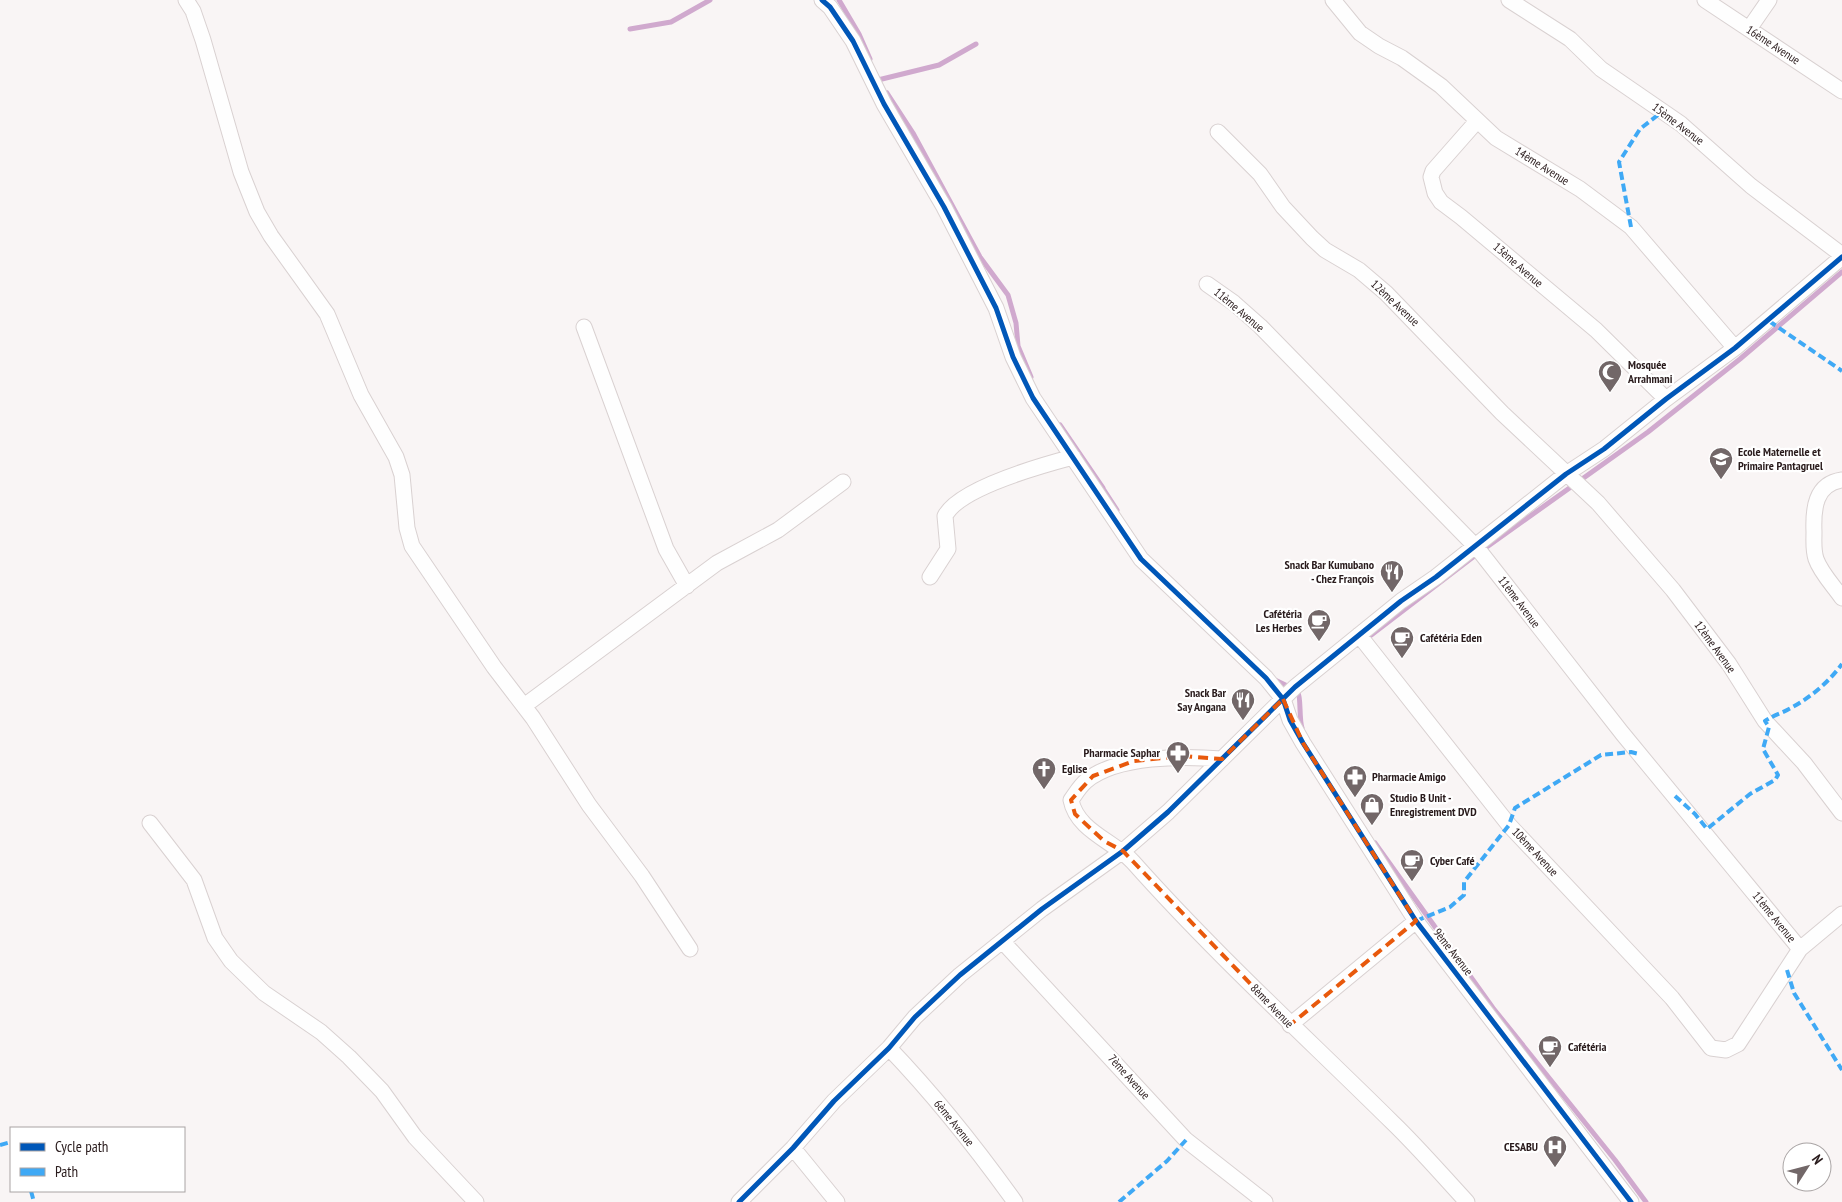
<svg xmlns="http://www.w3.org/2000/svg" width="1842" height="1202" font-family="'PT Sans Narrow',sans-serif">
  <rect width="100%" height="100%" fill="#f9f5f5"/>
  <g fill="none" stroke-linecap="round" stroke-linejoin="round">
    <path stroke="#d0a9ce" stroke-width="5" d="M839,0L859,34L870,59
      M630,29L671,22L710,0
      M878,80L939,65L976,44
      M887,93L913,133L980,257L1008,295L1016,323L1018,346L1031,377
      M1060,425L1103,488
      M1104,490L1117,510
      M1366,639L1477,554L1648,432L1740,359L1842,272
      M1273,679C1281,683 1292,687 1298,693C1301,696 1299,720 1302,728
      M1375,843L1493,1008L1615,1160L1646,1202"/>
    <g stroke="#d9d1d1" stroke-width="17">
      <path id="street" d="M186,0L193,11L203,40L241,172L257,212L271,236L327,314L361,395L396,457L402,475L407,528L412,546L494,667L533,718L589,805L642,876L690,949
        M822,0L830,7L853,41L884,104L944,207L996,308L1013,357L1033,398L1141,559L1266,678L1283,699L1290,720L1303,743L1416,921L1631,1202
        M1333,0L1360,33L1379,46L1402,58L1441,86L1496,138L1580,189L1631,227L1735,348
        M1509,0L1570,39L1601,69L1681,124L1751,186L1842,255
        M1705,0L1842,91
        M1749,29L1769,0
        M1477,121L1433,171L1431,177L1435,193L1441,202L1461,217L1596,330L1666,399
        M1218,132L1260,174L1283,207L1312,238L1325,250L1359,270L1386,293L1502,413L1598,503L1673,590L1729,664L1765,721L1804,763L1842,813
        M1207,284L1234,303L1260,326L1478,549L1622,733L1800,949
        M584,327L666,549L687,586
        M1842,480C1815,484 1813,509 1814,532C1814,541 1813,550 1816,559C1821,573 1833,585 1842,598
        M930,577L948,549L945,516C959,488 1043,465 1073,457
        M1359,635L1509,825L1672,998L1711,1048L1726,1050L1738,1044L1800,949L1842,914
        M524,706L717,563L778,530L843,482
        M1222,759C1184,756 1117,755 1086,781C1080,786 1076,793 1071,800C1077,831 1114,841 1133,862C1214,953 1305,1036 1392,1122C1418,1147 1442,1175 1467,1202
        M150,823L194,880L215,938L231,961L264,993L321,1032L349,1057L382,1091L415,1137L476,1202
        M1003,942L1186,1140L1265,1202
        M1290,1025L1416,921
        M889,1048C935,1096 977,1149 1015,1202
        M793,1148L837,1202
        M739,1202L793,1148L834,1101L889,1048L915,1017L960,975L1042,909L1123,851L1168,812L1295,687L1401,601L1436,577L1566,474L1604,449L1666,399L1735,348L1842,257"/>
    </g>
    <use href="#street" stroke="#fefefe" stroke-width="15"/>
    <path stroke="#3fa9f5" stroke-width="4" stroke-dasharray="8 4" stroke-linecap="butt" d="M1631,227L1619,162L1640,129L1663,111
      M1769,321L1842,371
      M1675,796L1695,814L1707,829L1750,794L1775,780L1778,775L1763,749L1769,727L1765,721C1776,714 1780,714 1789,709C1810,698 1828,683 1842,664
      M1416,921L1450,907L1464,895V882L1509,825L1515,808L1601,755L1631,752L1639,754
      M1787,970L1794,993L1842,1070
      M0,1145L11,1142
      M31,1191L34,1202
      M1119,1202L1167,1161L1186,1140"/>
    <g stroke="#fff" stroke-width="8">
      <path id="cycleway" d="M822,0L830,7L853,41L884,104L944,207L996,308L1013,357L1033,398L1141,559L1266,678L1283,699L1290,720L1303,743L1416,921L1631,1202
        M739,1202L793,1148L834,1101L889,1048L915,1017L960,975L1042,909L1123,851L1168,812L1295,687L1401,601L1436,577L1566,474L1604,449L1666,399L1735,348L1842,257"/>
    </g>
    <use href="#cycleway" stroke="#0057b8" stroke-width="5"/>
  </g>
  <path fill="none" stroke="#e8590c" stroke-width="4" stroke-dasharray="10 6" stroke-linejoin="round" d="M1283,699L1303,743L1416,921L1290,1025L1123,851L1104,841L1075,814L1071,800L1093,776L1134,761L1182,756L1222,759Z"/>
  <defs>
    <g id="mosque-pin" transform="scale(1.25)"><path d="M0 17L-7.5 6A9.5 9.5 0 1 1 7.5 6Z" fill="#726768" stroke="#fff"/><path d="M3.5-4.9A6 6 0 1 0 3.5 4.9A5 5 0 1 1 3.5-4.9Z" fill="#fff"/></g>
    <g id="school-pin" transform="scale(1.25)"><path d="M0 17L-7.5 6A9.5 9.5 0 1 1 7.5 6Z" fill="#726768" stroke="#fff"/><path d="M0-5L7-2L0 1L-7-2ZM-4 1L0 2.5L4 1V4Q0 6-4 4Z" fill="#fff"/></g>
    <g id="restaurant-pin" transform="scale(1.25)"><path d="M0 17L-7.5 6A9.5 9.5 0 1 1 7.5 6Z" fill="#726768" stroke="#fff"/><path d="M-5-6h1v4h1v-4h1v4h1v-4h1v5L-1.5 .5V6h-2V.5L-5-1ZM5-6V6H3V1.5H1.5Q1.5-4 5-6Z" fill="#fff"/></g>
    <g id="cafe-pin" transform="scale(1.25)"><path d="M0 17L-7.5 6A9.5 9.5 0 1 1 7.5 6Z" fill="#726768" stroke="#fff"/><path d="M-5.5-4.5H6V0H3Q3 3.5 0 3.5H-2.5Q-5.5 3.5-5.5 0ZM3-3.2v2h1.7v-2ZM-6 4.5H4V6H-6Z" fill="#fff"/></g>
    <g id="pharmacy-pin" transform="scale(1.25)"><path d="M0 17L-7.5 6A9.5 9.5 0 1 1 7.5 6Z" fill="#726768" stroke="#fff"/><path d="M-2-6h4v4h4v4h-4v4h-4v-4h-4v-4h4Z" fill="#fff"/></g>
    <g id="church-pin" transform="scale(1.25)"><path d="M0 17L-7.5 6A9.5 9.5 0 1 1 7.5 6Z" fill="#726768" stroke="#fff"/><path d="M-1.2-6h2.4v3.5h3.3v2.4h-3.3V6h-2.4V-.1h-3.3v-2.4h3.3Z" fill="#fff"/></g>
    <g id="shop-pin" transform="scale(1.25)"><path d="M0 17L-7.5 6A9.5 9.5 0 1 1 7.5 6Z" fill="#726768" stroke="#fff"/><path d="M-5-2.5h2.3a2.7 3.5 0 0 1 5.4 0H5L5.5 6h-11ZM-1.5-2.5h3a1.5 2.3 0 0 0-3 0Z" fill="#fff"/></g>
    <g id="hospital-pin" transform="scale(1.25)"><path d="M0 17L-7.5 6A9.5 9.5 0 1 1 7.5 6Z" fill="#726768" stroke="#fff"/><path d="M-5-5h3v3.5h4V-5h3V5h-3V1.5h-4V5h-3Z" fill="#fff"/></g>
  </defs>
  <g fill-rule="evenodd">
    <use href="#mosque-pin" x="1610" y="372"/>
    <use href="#school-pin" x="1721" y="459"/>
    <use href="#restaurant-pin" x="1392" y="572"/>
    <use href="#cafe-pin" x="1319" y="621"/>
    <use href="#cafe-pin" x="1402" y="638"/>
    <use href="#restaurant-pin" x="1243" y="700"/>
    <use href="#pharmacy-pin" x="1178" y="753"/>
    <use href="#church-pin" x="1044" y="769"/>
    <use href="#pharmacy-pin" x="1355" y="777"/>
    <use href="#shop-pin" x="1372" y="805"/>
    <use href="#cafe-pin" x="1412" y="861"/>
    <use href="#cafe-pin" x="1550" y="1047"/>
    <use href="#hospital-pin" x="1555" y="1147"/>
  </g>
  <g text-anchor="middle" stroke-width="4.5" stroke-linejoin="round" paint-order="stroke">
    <g font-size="12" fill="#291b1c" stroke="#fff">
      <text transform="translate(1773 45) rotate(33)" y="4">16ème Avenue</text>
      <text transform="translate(1678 124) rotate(37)" y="4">15ème Avenue</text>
      <text transform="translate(1542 166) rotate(32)" y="4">14ème Avenue</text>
      <text transform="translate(1518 265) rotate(41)" y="4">13ème Avenue</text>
      <text transform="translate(1395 303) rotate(43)" y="4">12ème Avenue</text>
      <text transform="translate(1239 310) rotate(40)" y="4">11ème Avenue</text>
      <text transform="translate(1519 602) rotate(53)" y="4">11ème Avenue</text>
      <text transform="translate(1715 647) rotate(54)" y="4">12ème Avenue</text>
      <text transform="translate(1535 852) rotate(47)" y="4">10ème Avenue</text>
      <text transform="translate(1774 917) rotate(51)" y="4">11ème Avenue</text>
      <text transform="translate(1453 952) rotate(52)" y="4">9ème Avenue</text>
      <text transform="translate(1272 1006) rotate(46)" y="4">8ème Avenue</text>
      <text transform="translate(1129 1077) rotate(48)" y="4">7ème Avenue</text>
      <text transform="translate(954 1123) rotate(51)" y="4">6ème Avenue</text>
    </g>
    <g font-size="12" font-weight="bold" fill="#291b1c" stroke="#fff" text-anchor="start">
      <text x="1628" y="369">Mosquée<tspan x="1628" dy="14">Arrahmani</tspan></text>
      <text x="1738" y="456">Ecole Maternelle et<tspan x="1738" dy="14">Primaire Pantagruel</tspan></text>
      <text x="1374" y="569" text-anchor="end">Snack Bar Kumubano<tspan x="1374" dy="14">- Chez François</tspan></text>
      <text x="1302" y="618" text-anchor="end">Cafétéria<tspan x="1302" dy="14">Les Herbes</tspan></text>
      <text x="1420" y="642">Cafétéria Eden</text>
      <text x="1226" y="697" text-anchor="end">Snack Bar<tspan x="1226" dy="14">Say Angana</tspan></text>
      <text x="1160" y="757" text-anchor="end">Pharmacie Saphar</text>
      <text x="1062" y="773">Eglise</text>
      <text x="1372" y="781">Pharmacie Amigo</text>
      <text x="1390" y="802">Studio B Unit -<tspan x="1390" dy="14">Enregistrement DVD</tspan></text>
      <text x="1430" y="865">Cyber Café</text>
      <text x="1568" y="1051">Cafétéria</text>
      <text x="1538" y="1151" text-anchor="end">CESABU</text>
    </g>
  </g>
  <rect x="10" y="1127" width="175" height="65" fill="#ffffff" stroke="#a9a4a4"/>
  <rect x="20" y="1143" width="25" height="8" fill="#0057b8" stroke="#a9a4a4"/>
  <text x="55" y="1152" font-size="15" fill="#291b1c">Cycle path</text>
  <rect x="20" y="1168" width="25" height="8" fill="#3fa9f5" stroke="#a9a4a4"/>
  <text x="55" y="1177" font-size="15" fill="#291b1c">Path</text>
  <g transform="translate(1807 1167) rotate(54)"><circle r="24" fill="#ffffff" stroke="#a9a4a4"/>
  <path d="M0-4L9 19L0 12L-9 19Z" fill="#726768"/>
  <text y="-8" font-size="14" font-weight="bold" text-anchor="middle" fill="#291b1c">N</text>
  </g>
</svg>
